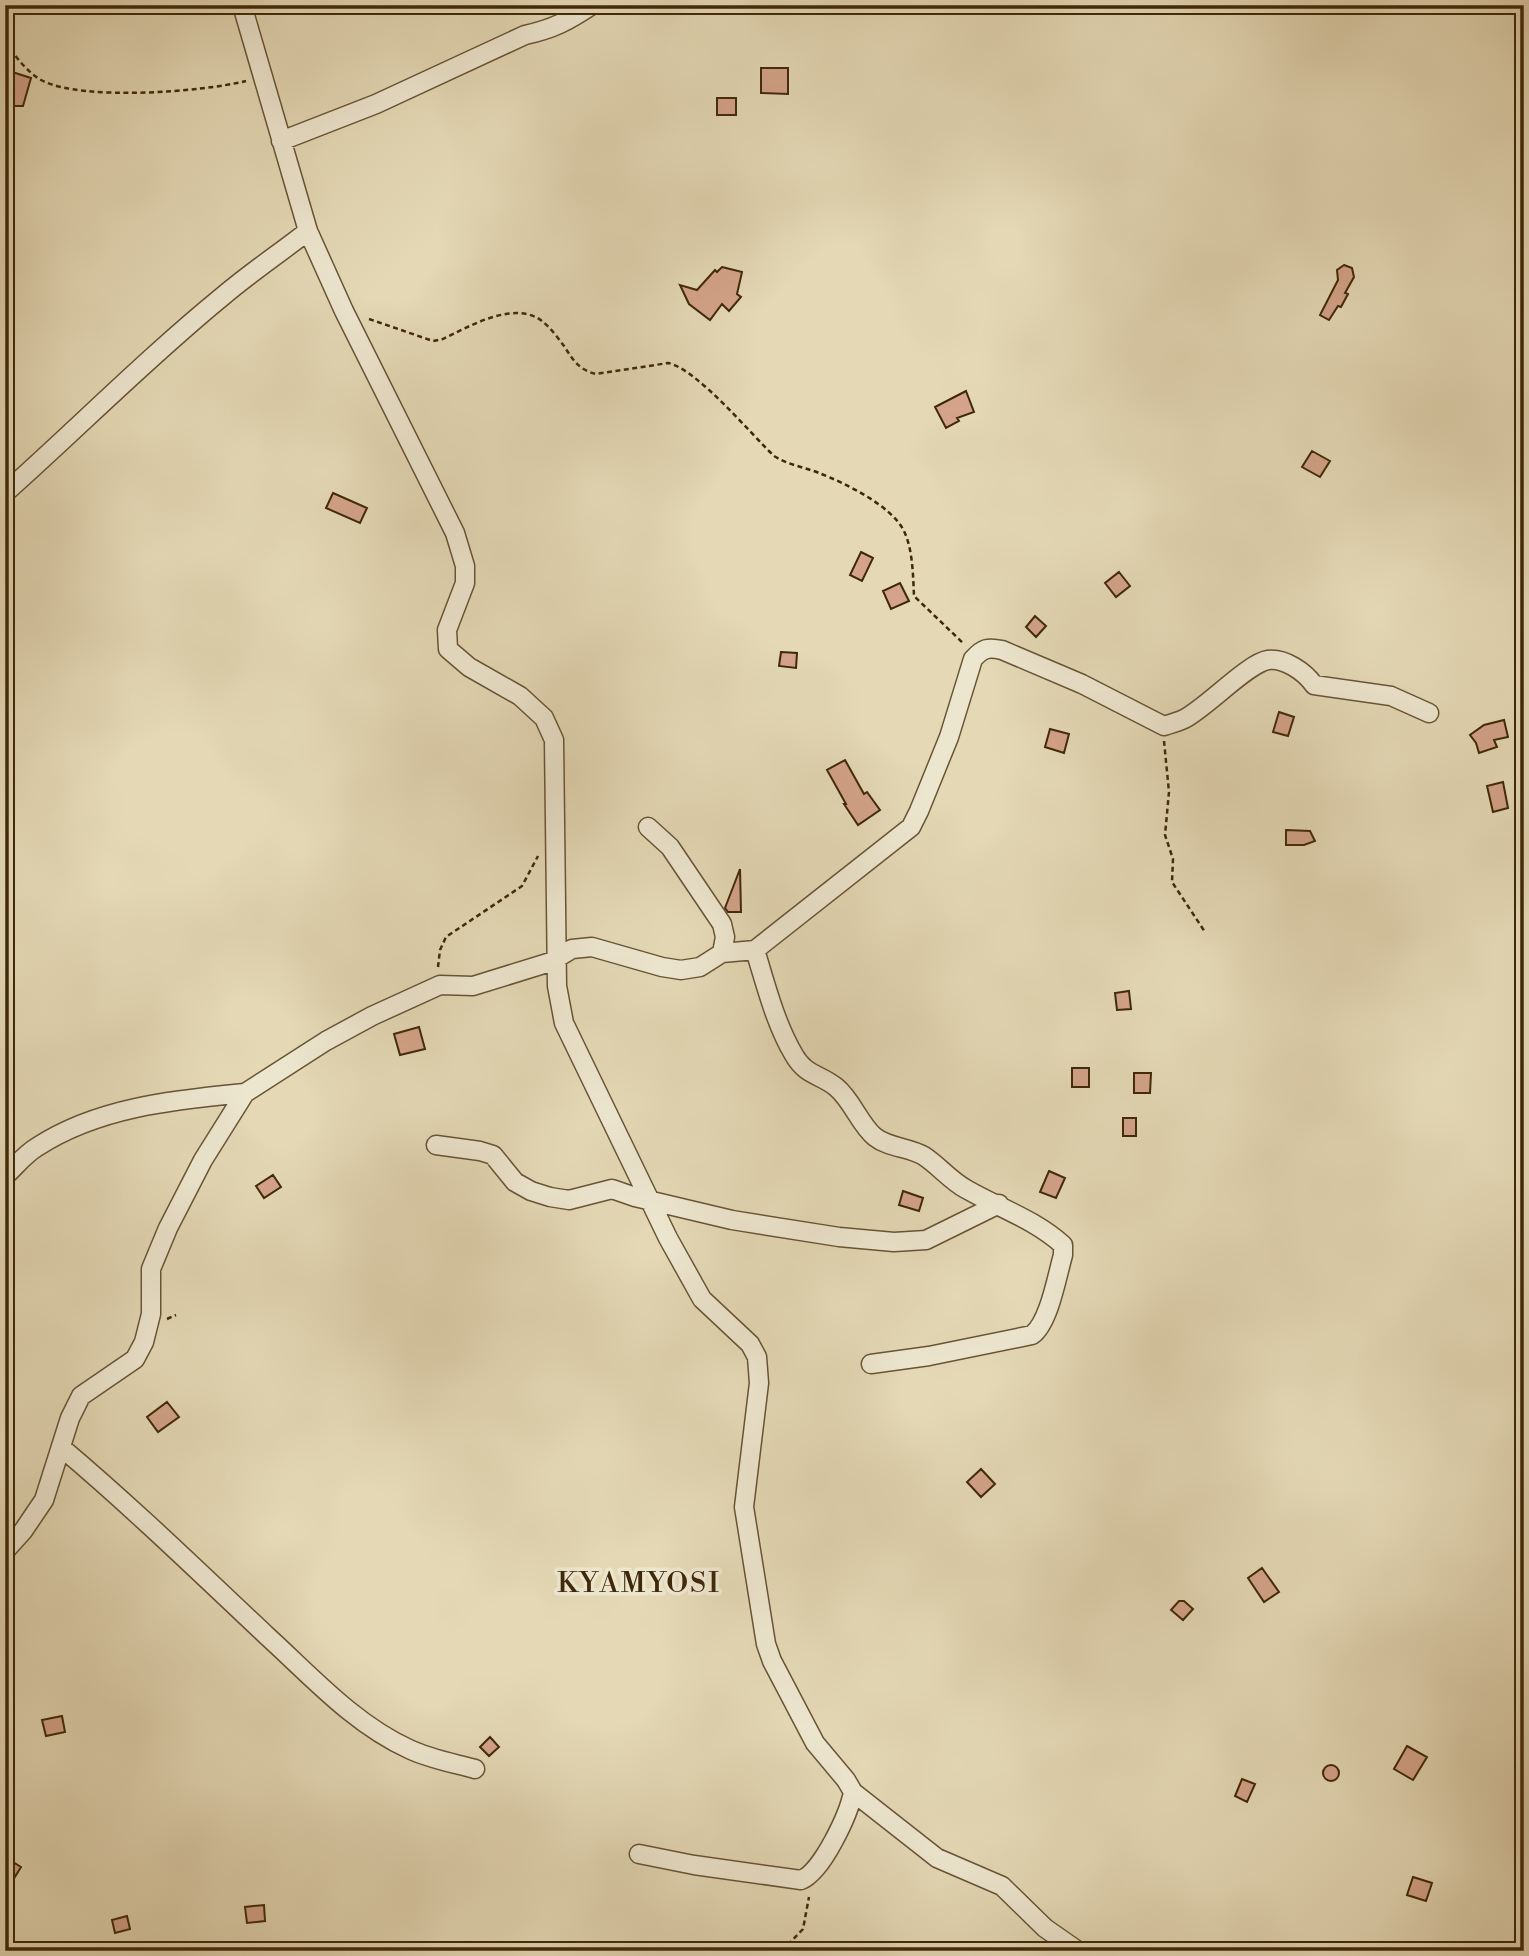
<svg xmlns="http://www.w3.org/2000/svg" width="1529" height="1956" font-family="'Libre Bodoni',serif">
  <rect width="100%" height="100%" fill="#e4d8b5"/>
  <filter id="stains"><feTurbulence type="fractalNoise" baseFrequency=".00286" numOctaves="4"/><feColorMatrix values="0 0 0 0 .2 0 0 0 0 .09 0 0 0 0 .02 0 0 0 .5 -.17"/></filter>
  <radialGradient id="worn" r=".72"><stop offset=".6" stop-color="#630" stop-opacity="0"/><stop offset="1" stop-color="#630" stop-opacity=".3"/></radialGradient>
  <path fill="#d4a389" stroke="#3f280a" stroke-width="2" d="M761,68H788V94L761,93Z
    M9,71L31,78L23,106H12V93L5,91Z
    M717,98H736V115H717Z
    M1344,265L1352,268L1354,277L1345,293L1348,294L1341,307L1338,306L1329,320L1320,315L1338,280L1337,270Z
    M722,267L742,272L737,294L741,297L729,311L722,304L710,320L689,304L680,285L697,290L715,270L717,272Z
    M966,391L974,412L957,418L959,421L946,428L935,407Z
    M1312,451L1330,461L1320,477L1302,467Z
    M333,493L367,508L360,523L326,508Z
    M861,552L873,558L862,581L850,575Z
    M1119,572L1130,586L1116,597L1105,583Z
    M900,583L909,601L891,609L883,591Z
    M1035,616L1046,626L1036,637L1026,627Z
    M781,652L797,653L796,668L779,666Z
    M1279,712L1294,717L1288,736L1273,732Z
    M1504,720L1508,737L1494,740L1497,747L1479,753L1476,743L1470,735L1484,725Z
    M1050,729L1069,734L1064,753L1045,747Z
    M845,760L864,794L867,792L880,810L858,825L844,804H846L827,770Z
    M1503,782L1508,808L1493,812L1487,786Z
    M1286,830L1310,831L1315,841L1304,845H1286Z
    M740,869L741,912H728L725,908Z
    M1129,991L1131,1009L1117,1010L1115,993Z
    M419,1027L425,1049L400,1055L394,1034Z
    M1072,1068H1089V1087H1072Z
    M1134,1073H1151L1150,1093H1134Z
    M1123,1118H1136V1136H1123Z
    M1049,1171L1065,1178L1056,1198L1040,1192Z
    M273,1175L281,1187L264,1198L256,1186Z
    M903,1191L923,1198L919,1211L899,1205Z
    M167,1402L179,1417L158,1432L147,1417Z
    M981,1469L995,1484L981,1497L967,1482Z
    M1262,1568L1279,1592L1264,1602L1248,1578Z
    M1179,1601H1184L1193,1609L1183,1620L1171,1610Z
    M62,1716L65,1732L46,1736L42,1720Z
    M490,1737L499,1747L489,1756L480,1747Z
    M1407,1746L1427,1757L1413,1780L1394,1769Z
    M1323 1773a8 8 0 1 1 16 0a8 8 0 1 1-16 0Z
    M1242,1779L1255,1784L1247,1802L1235,1796Z
    M5,1857L21,1867L5,1893Z
    M1413,1877L1432,1883L1426,1901L1407,1895Z
    M264,1905L265,1921L247,1923L245,1907Z
    M127,1916L130,1929L115,1933L112,1920Z"/>
  <g fill="none" stroke-linecap="round" stroke-linejoin="round">
    <g stroke="#685435" stroke-width="21">
      <path id="minor" d="M242,5L308,231L344,311L455,533L465,566V583L447,630L448,649L469,667L520,696L544,718L554,740L557,986L564,1023L668,1238L702,1299L750,1344L757,1357L759,1383L744,1507L766,1644L772,1661L815,1743L846,1780L853,1792C849,1814 822,1872 801,1880L694,1865L639,1854
        M281,141L376,104L525,35C553,29 568,21 592,5
        M5,493C78,428 147,358 223,296C250,273 280,253 308,231
        M648,827L670,847L722,924L725,937L722,953
        M755,950C766,985 775,1023 794,1055C806,1076 820,1074 836,1087C852,1100 860,1125 875,1137C889,1148 909,1147 924,1156C939,1166 951,1181 966,1189C999,1208 1034,1219 1063,1245V1255C1057,1276 1049,1323 1032,1335L929,1356L871,1364
        M557,958L572,949L592,947L662,967L681,970L700,967L722,953L755,950L911,827L919,811L949,737L973,659C983,648 988,647 1002,650L1082,684L1164,726C1170,724 1178,722 1184,719C1206,708 1248,663 1268,660C1285,658 1305,672 1314,685L1391,696L1429,713
        M436,1145L480,1151L493,1155L515,1182L531,1191L550,1197L569,1200L612,1189L635,1197L732,1220L839,1237L894,1242L926,1240L999,1204
        M5,1176C15,1167 25,1154 37,1147C98,1107 174,1100 245,1093
        M62,1448C133,1508 199,1572 267,1636C311,1676 354,1724 409,1749C430,1759 453,1763 475,1769
        M5,1551L23,1531L44,1500L70,1418L81,1396L135,1359L144,1342L151,1314V1269L168,1228L203,1160L245,1093L326,1041L372,1016L440,985L473,986L557,960
        M853,1792L937,1858L1002,1886L1045,1928L1078,1951"/>
    </g>
    <path stroke="#3f280a" stroke-width="2.5" stroke-dasharray="5 3.5" stroke-linecap="butt" d="M5,43C16,56 27,73 43,81C85,101 201,92 246,81
      M369,319L433,341L443,339C470,326 514,300 542,321C550,327 558,338 564,346C573,360 579,370 596,374L668,363C697,369 750,433 774,456C788,465 804,467 819,473C845,483 892,506 904,531C913,550 913,576 914,596L964,644
      M1164,741L1169,792L1165,835L1173,859L1172,882L1205,932
      M438,967L440,950L446,937L522,886L538,856
      M167,1319L176,1315
      M782,1951L803,1929L809,1897"/>
    <use href="#minor" stroke="#ede6cf" stroke-width="18"/>
  </g>
  <g text-anchor="middle" stroke-width="7" stroke-linejoin="round" paint-order="stroke">
    <g font-size="28" letter-spacing="2" fill="#3f280a" stroke="#ede6cf">
      <text x="639" y="1592">KYAMYOSI</text>
    </g>
  </g>
  <rect width="1529" height="1956" fill="none" stroke="#e4d8b5" stroke-width="28"/>
  <rect x="7" y="7" width="1515" height="1942" fill="none" stroke="#3f280a" stroke-width="3.5"/>
  <rect x="14" y="14" width="1501" height="1928" fill="none" stroke="#3f280a" stroke-width="2"/>
  <rect width="100%" height="100%" filter="url(#stains)"/>
  <rect width="100%" height="100%" fill="url(#worn)"/>
</svg>
